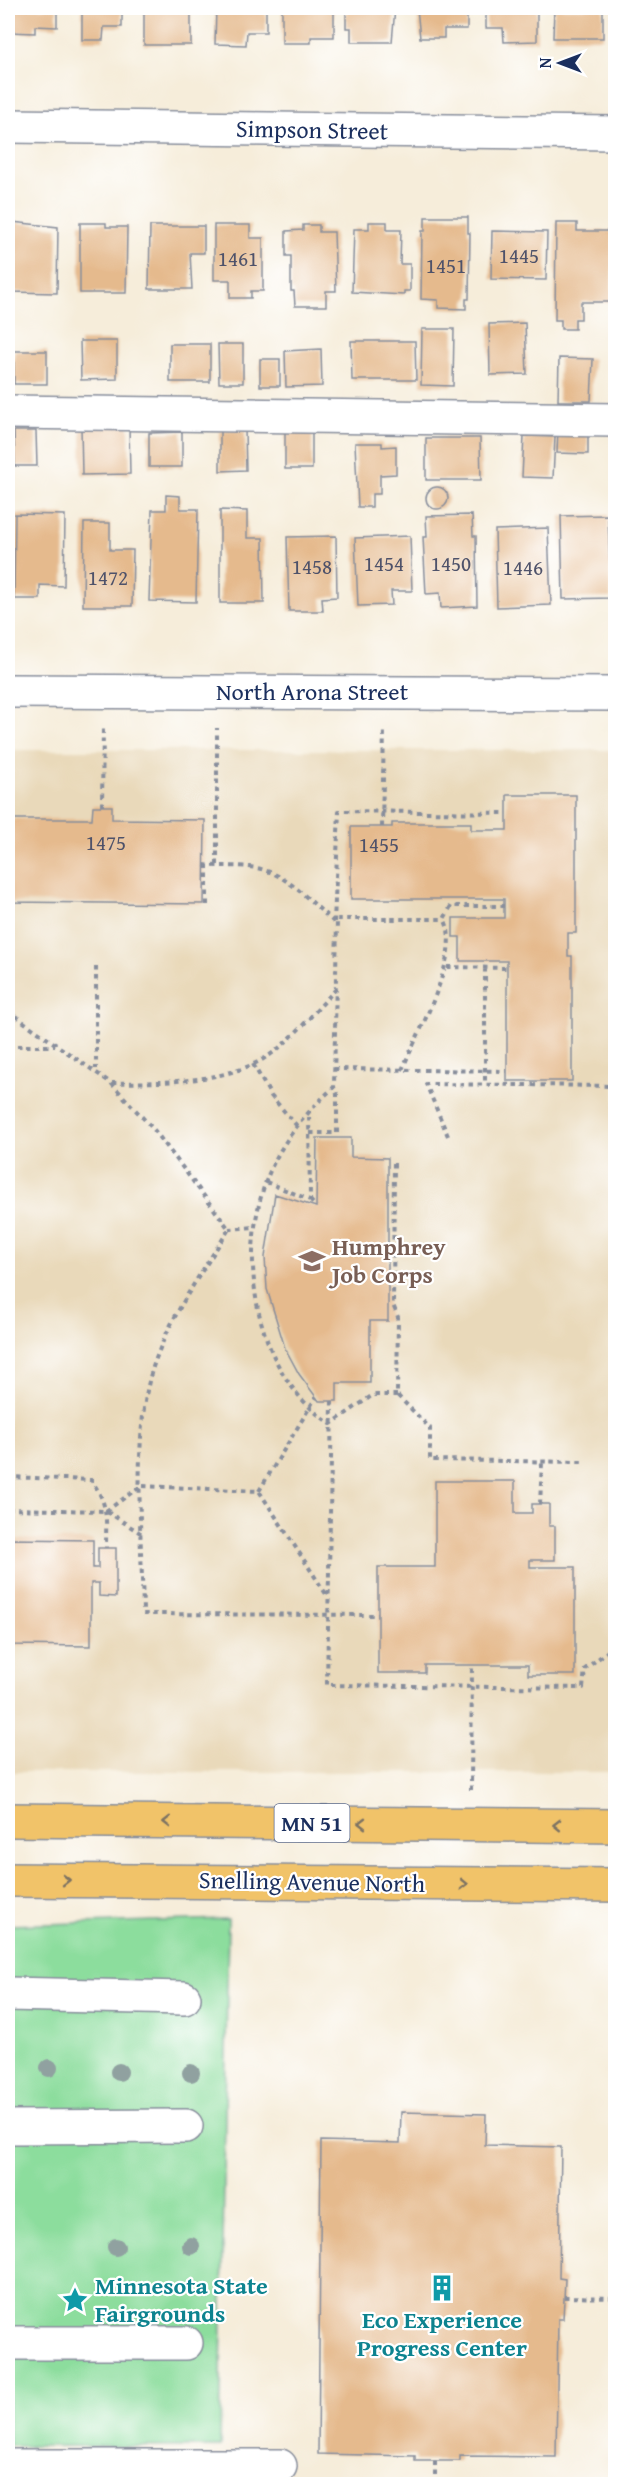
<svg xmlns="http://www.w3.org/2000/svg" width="623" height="2492" font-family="'Gentium Book Plus',serif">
  <rect width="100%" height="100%" fill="#fff"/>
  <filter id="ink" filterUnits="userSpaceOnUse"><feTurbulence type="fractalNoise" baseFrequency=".0167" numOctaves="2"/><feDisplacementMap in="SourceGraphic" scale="12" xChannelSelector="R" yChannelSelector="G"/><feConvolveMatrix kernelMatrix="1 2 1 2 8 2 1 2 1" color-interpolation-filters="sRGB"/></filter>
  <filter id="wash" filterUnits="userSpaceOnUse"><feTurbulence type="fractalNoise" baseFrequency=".008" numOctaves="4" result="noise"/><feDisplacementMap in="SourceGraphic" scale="24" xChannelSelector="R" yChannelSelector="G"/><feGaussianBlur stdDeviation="1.35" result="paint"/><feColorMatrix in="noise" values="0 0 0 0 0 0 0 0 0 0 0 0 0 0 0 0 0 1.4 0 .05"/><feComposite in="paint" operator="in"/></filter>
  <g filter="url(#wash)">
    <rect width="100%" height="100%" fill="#f6edda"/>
    <path fill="#e9d9ba" d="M8,750H615V1772H8Z"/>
    <path fill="#8cdd9d" stroke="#54867e" stroke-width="1.5" d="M228,1919L220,2447L8,2446V1925Z"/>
    <g id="blocks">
      <path fill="#e5ba8d" d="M9,8H57V27L35,26V33L8,32Z
        M82,8H122V27H104L103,40H82Z
        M144,8H191V45H144Z
        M216,8H266V32H247L246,45L215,44Z
        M282,8H334V37H311V43H282Z
        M346,8H395L392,42H351V28H346Z
        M417,8H467V29H444V38H420Z
        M486,8H537V41L504,42L503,28H486Z
        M554,8H603V38H553Z
        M425,217H468V233H470L469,299H466V309L438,308V300L421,299L422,231H425Z
        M12,222L58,227L57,293L11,292L8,253H12Z
        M369,222H387V230H401L400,264H410V291H404V295L352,292L354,229H369Z
        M80,223H106V227H127L126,293H80Z
        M556,223H577V231H613L612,302H581V319H575V329H561V320H555Z
        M214,225H250V238H263V291H251V298H230V280H214Z
        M303,225H319V232H334L336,291H326V306H295L294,291H291V256H286V231L303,230Z
        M150,226H204V253H190L192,289H149Z
        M492,231L547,232L546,280L491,279Z
        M525,323L527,374L490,375L489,324Z
        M422,329H454L453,386L421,385Z
        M80,341H117V379L81,380Z
        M351,341H415L416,380H352Z
        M170,344H210V382H170Z
        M218,344H243V383H219Z
        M321,349L322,386L286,387L285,351Z
        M14,351H47V384H14Z
        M559,358L593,359L591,401H558Z
        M260,359H280V386H260Z
        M129,426L130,474L82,475L81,427Z
        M558,428L588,429V454L557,453Z
        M245,430L246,470L220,471V431Z
        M14,431H36L37,466H15Z
        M285,431H312V469H285Z
        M182,432V467H149V433Z
        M524,436L555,437L553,478L522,477Z
        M426,438H480L481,480H426Z
        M355,443H382V447L396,446V474L380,475V494H372V507H358Z
        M426 498a11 11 0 1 1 22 0a11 11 0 1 1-22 0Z
        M166,495L180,496V509H198L196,602L149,601L152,510H166Z
        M220,510L247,511V538H263L264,603H220Z
        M15,514L65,515L64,586L40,585V599H14Z
        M472,515L473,536H476L477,606L441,608L440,593L426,594L423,537H427L426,516Z
        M608,515L611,598L563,599L561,516Z
        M84,523H110V550H133L132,606H83Z
        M548,528L551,605L497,607L495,530Z
        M336,536L337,597L322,598L323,611H289L287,537Z
        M410,536L412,591H391L392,605L358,606L355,538Z
        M507,795H576V933H568V956H572V1081H507V961H460V937H453V918H504V899H351V827H392V823H471V830H507Z
        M93,806H112V819L205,820L204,904L8,902V819H92Z
        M317,1138H351V1157L388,1158V1321H370V1383H337V1401H319L299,1374L285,1348L267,1289L265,1257L275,1194L316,1207Z
        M435,1481H515V1513H532V1504H549V1526H555V1560H530V1567H575V1675H528V1665H425V1673H378V1567H435Z
        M8,1539L93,1540V1568H98V1548H116V1597L99,1596V1583H91V1646L8,1645Z
        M401,2112L486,2114L485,2145L561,2147L559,2278L565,2279L563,2319H558L556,2457L460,2456V2461H415V2456L318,2454L321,2141L400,2143Z"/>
    </g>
  </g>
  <g filter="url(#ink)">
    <use href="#blocks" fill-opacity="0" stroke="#888e9c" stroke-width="1.5"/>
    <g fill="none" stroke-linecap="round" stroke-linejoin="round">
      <g stroke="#888e9c" stroke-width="36">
        <path id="minor" d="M8,126L616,133
          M8,412L616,420
          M8,691L616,694
          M8,1994L184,1998
          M8,2127L186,2126
          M8,2343H186
          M8,2466H280"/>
      </g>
      <g stroke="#888e9c" stroke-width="36">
        <path id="major" d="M8,1820L616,1826
          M8,1880L616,1885"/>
      </g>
      <path stroke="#888e9c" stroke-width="4" stroke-dasharray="4.5 4.5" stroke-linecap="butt" d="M102,806L103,726
        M382,827L384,729
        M204,865C222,867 239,865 257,868C289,875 310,902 334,922
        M217,865V728
        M207,905V865
        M334,922L339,811L507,813
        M96,967V1069
        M447,967L507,968
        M485,968V1085
        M8,1011L111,1083L155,1131L229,1229C202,1272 171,1315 154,1364C131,1431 142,1541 143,1614L378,1615
        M8,1046H55
        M253,1064L271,1096L297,1126
        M334,1069L507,1071
        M402,1070C416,1036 464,952 444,919
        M112,1083C163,1082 231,1084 274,1052C297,1034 316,1010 336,989
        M310,1133H337V1094L334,1087
        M448,1136L426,1084L616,1086
        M394,1163L393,1305L398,1317L397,1395L430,1428V1460L582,1462
        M266,1182L310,1200L309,1111
        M310,1200L316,1207
        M229,1229L255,1227
        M397,1395H373L331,1424C253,1374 235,1252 270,1171C284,1138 308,1111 334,1087L337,919H444L451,906H504
        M332,1401L327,1685L583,1688L585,1669L616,1645
        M8,1477L91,1480C109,1504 106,1519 106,1548
        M259,1491L316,1397
        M540,1504L542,1462
        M8,1509L106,1511L142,1534
        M106,1511L141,1486L259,1491L328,1597
        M471,1790L472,1665
        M564,2297L616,2298
        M435,2484V2461"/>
      <use href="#minor" stroke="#fff" stroke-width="33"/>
      <use href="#major" stroke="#f1c369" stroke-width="33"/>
    </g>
    <g fill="#90a1a0">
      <circle cx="49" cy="2068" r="9"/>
      <circle cx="119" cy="2072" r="9"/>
      <circle cx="191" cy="2073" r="9"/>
      <circle cx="191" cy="2246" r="9"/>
      <circle cx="116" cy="2247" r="9"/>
    </g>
    <defs><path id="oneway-chevron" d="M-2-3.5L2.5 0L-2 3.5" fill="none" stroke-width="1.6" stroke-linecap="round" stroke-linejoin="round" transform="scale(1.5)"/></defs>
    <g stroke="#7b7263">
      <use href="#oneway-chevron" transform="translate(167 1822) rotate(-180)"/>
      <use href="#oneway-chevron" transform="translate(362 1823) rotate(-180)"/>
      <use href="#oneway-chevron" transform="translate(557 1825) rotate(-179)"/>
      <use href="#oneway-chevron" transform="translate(66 1880)"/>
      <use href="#oneway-chevron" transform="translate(464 1884) rotate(1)"/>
    </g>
  </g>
  <defs>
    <g id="school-bare" transform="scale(2.07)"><path d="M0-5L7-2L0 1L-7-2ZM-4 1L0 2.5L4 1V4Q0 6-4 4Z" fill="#8d6e63" stroke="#fff" stroke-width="2.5" paint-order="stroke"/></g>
    <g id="building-bare" transform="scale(2.07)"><path d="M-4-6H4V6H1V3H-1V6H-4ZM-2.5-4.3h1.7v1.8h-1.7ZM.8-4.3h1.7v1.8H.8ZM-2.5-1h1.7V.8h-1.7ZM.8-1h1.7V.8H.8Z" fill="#0f9aa8" stroke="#fff" stroke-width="2.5" paint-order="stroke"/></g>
    <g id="sight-bare" transform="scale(2.07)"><path d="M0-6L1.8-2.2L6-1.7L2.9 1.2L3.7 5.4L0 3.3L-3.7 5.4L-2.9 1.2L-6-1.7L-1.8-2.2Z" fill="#0f9aa8" stroke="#fff" stroke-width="2.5" paint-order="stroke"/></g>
  </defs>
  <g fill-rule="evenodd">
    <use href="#school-bare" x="312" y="1261"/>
    <use href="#building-bare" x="442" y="2288"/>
    <use href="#sight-bare" x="75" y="2300"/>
  </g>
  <g text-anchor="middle" stroke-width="4.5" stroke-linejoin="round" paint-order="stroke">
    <g font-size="21" fill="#4e526a">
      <text x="519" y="263">1445</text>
      <text x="238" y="266">1461</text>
      <text x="446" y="273">1451</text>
      <text x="384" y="571">1454</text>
      <text x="451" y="571">1450</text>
      <text x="312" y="574">1458</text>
      <text x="523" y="575">1446</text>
      <text x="108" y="585">1472</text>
      <text x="106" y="850">1475</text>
      <text x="379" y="852">1455</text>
    </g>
    <rect fill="#fff" stroke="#5f6d8e" stroke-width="1.5" x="274.5" y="1804" width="75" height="38" rx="4.5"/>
    <g font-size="22" font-weight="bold" fill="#1b2f5e">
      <text x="312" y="1831">MN 51</text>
    </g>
    <g font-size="24" fill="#1b2f5e" stroke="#fff">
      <text transform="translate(312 130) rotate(1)" y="8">Simpson Street</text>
      <text x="312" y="700">North Arona Street</text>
      <text transform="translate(312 1882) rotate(1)" y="8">Snelling Avenue North</text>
    </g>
    <g font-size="24" font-weight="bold" fill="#785e54" stroke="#fff" text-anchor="start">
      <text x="332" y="1255">Humphrey<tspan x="332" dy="28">Job Corps</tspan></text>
    </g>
    <g font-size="24" font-weight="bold" fill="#0d838f" stroke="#fff" text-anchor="start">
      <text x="95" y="2294">Minnesota State<tspan x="95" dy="28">Fairgrounds</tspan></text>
      <text x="442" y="2328" text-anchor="middle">Eco Experience<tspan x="442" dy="28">Progress Center</tspan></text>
    </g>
  </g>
  <rect width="623" height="2492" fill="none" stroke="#fff" stroke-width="30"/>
  <g transform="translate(560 63) rotate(270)" stroke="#ffffff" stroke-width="4.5" paint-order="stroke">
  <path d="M0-4.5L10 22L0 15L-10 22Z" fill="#1b2f5e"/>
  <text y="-9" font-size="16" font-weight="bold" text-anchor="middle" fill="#1b2f5e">N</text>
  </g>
</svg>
